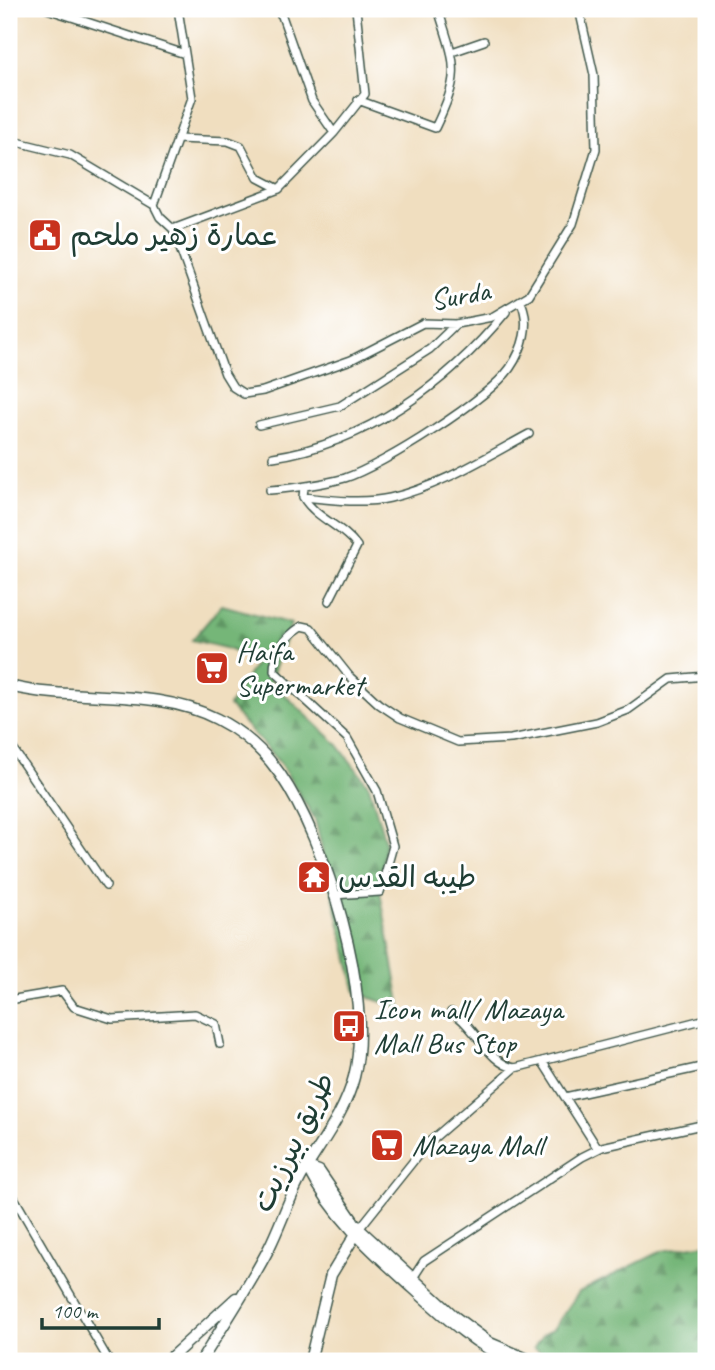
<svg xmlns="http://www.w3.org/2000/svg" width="715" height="1370" font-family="Caveat,'Playpen Sans Arabic',sans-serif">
  <defs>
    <pattern id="forest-firs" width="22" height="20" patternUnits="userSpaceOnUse" patternTransform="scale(1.75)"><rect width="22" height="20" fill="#75b678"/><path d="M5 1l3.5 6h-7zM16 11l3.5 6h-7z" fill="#5f9563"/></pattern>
  </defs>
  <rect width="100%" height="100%" fill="#fff"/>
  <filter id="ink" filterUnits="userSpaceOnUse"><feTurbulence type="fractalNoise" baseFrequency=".0143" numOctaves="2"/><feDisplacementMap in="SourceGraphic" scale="14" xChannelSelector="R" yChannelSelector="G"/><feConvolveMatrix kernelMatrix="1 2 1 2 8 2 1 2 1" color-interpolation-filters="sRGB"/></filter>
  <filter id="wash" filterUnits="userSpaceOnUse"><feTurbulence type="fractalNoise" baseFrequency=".00686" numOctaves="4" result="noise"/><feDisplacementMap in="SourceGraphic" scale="28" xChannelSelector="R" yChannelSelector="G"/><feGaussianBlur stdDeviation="1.57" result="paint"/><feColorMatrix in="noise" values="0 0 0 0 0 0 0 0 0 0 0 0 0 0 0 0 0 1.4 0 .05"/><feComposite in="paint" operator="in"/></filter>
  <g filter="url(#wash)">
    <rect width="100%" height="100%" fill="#f0debf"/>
    <path fill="url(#forest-firs)" stroke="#4a7a56" stroke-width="2" d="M222,605L291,624L270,681L337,744L369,786L385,842L380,892L401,1008L356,993L315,819L280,763L229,706L257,661L225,648L192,640Z
      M706,1244V1361H584L551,1358L534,1348L542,1336L554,1328L579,1292L662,1251Z"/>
  </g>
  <g filter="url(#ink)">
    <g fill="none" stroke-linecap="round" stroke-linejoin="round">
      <g stroke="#3e5549" stroke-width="10">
        <path id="street" d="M47,9L185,54
          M276,9L282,16L312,101L334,133
          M452,52L484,41
          M358,100L435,128C462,72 456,66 438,9
          M177,139L228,141L241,146L258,178L279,189
          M9,140L70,155L154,205L160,217L173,229L225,374L233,387L244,394L263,391L351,360L423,323L456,324L492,317L529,295L573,224L596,149L594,75L579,9
          M154,205L192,98L178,9
          M173,229L279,189L334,133L365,94L356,9
          M259,425L340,406L430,349L456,324
          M273,457C367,443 447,384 506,312
          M304,487L303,497C331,500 362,504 390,498C439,487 486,457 529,434
          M270,490C295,488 320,485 345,478C382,466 488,399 510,368C523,349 531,324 521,302
          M303,497C316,519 343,526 357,546L329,601
          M9,743L106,886
          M333,895L380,892L393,846L377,791L347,738L274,671C274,651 285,637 302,626L311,628L350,677L379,704L400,718L458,742L511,739L597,722L628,710L671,679L706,676
          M9,1000L62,991L74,1007L112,1019L195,1014L216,1024L220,1044
          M451,1012C476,1025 488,1064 515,1068L706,1019
          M542,1061L598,1149
          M565,1097L706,1066
          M9,1189L109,1361
          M359,1229L427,1144L515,1068
          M411,1281L424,1261L582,1157L602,1147L706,1124"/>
      </g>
      <g stroke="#3e5549" stroke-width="13">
        <path id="secondary" d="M9,686C77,703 153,686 217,719C241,731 264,751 280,774C326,841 375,996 354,1077C345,1113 320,1144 302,1175C289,1198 281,1224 269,1248C249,1287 224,1324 201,1361
          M308,1167L319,1171L358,1228L455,1317L490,1343L532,1361
          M308,1167C333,1217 372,1251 413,1288C444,1316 473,1344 512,1361
          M167,1361L236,1298
          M310,1361L331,1275L357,1232"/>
      </g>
      <use href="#street" stroke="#fff" stroke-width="7"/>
      <use href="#secondary" stroke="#fff" stroke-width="10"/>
    </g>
  </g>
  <defs>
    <g id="civic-square" transform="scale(1.75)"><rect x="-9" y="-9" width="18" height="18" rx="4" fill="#c8321e" stroke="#fff"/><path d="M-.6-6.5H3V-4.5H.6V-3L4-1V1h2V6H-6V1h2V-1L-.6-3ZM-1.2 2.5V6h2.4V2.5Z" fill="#fff"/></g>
    <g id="supermarket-square" transform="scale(1.75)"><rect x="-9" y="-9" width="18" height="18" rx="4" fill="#c8321e" stroke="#fff"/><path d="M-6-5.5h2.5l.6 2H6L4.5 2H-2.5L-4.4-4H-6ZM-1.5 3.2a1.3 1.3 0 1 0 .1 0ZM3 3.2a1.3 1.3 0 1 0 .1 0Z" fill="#fff"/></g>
    <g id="temple-square" transform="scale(1.75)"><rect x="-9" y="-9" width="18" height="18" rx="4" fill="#c8321e" stroke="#fff"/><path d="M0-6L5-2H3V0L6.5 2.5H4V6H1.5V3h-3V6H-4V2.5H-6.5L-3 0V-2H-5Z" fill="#fff"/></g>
    <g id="bus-square" transform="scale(1.75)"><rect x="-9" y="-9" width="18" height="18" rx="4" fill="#c8321e" stroke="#fff"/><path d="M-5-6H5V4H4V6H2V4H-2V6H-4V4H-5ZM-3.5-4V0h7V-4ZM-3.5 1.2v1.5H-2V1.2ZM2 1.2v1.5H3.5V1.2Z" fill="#fff"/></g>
  </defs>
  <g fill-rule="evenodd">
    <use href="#civic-square" x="45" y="235"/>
    <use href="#supermarket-square" x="212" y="668"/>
    <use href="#temple-square" x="314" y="877"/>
    <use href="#bus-square" x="349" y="1026"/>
    <use href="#supermarket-square" x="387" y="1145"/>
  </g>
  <g text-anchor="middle" stroke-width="6" stroke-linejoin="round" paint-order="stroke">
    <g font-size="30" fill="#1f3d34" stroke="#fff" text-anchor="start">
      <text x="70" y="245">عمارة زهير ملحم</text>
      <text x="236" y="661">Haifa<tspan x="236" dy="34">Supermarket</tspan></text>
      <text x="338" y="887">طيبه القدس</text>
      <text x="374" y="1019">Icon mall/ Mazaya<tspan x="374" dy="34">Mall Bus Stop</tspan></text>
      <text x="412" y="1155">Mazaya Mall</text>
    </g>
    <g font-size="30" fill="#1f3d34" stroke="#fff">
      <text transform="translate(460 295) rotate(-10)" y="10">Surda</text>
      <text transform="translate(293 1142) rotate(-64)" y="10">طريق بيرزيت</text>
    </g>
  </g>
  <rect width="715" height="1370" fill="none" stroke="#fff" stroke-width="35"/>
  <path d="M42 1318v10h117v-10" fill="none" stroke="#1f3d34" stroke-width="3.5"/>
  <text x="52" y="1318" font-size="21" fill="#1f3d34" stroke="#ffffff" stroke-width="5" paint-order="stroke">100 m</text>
</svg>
